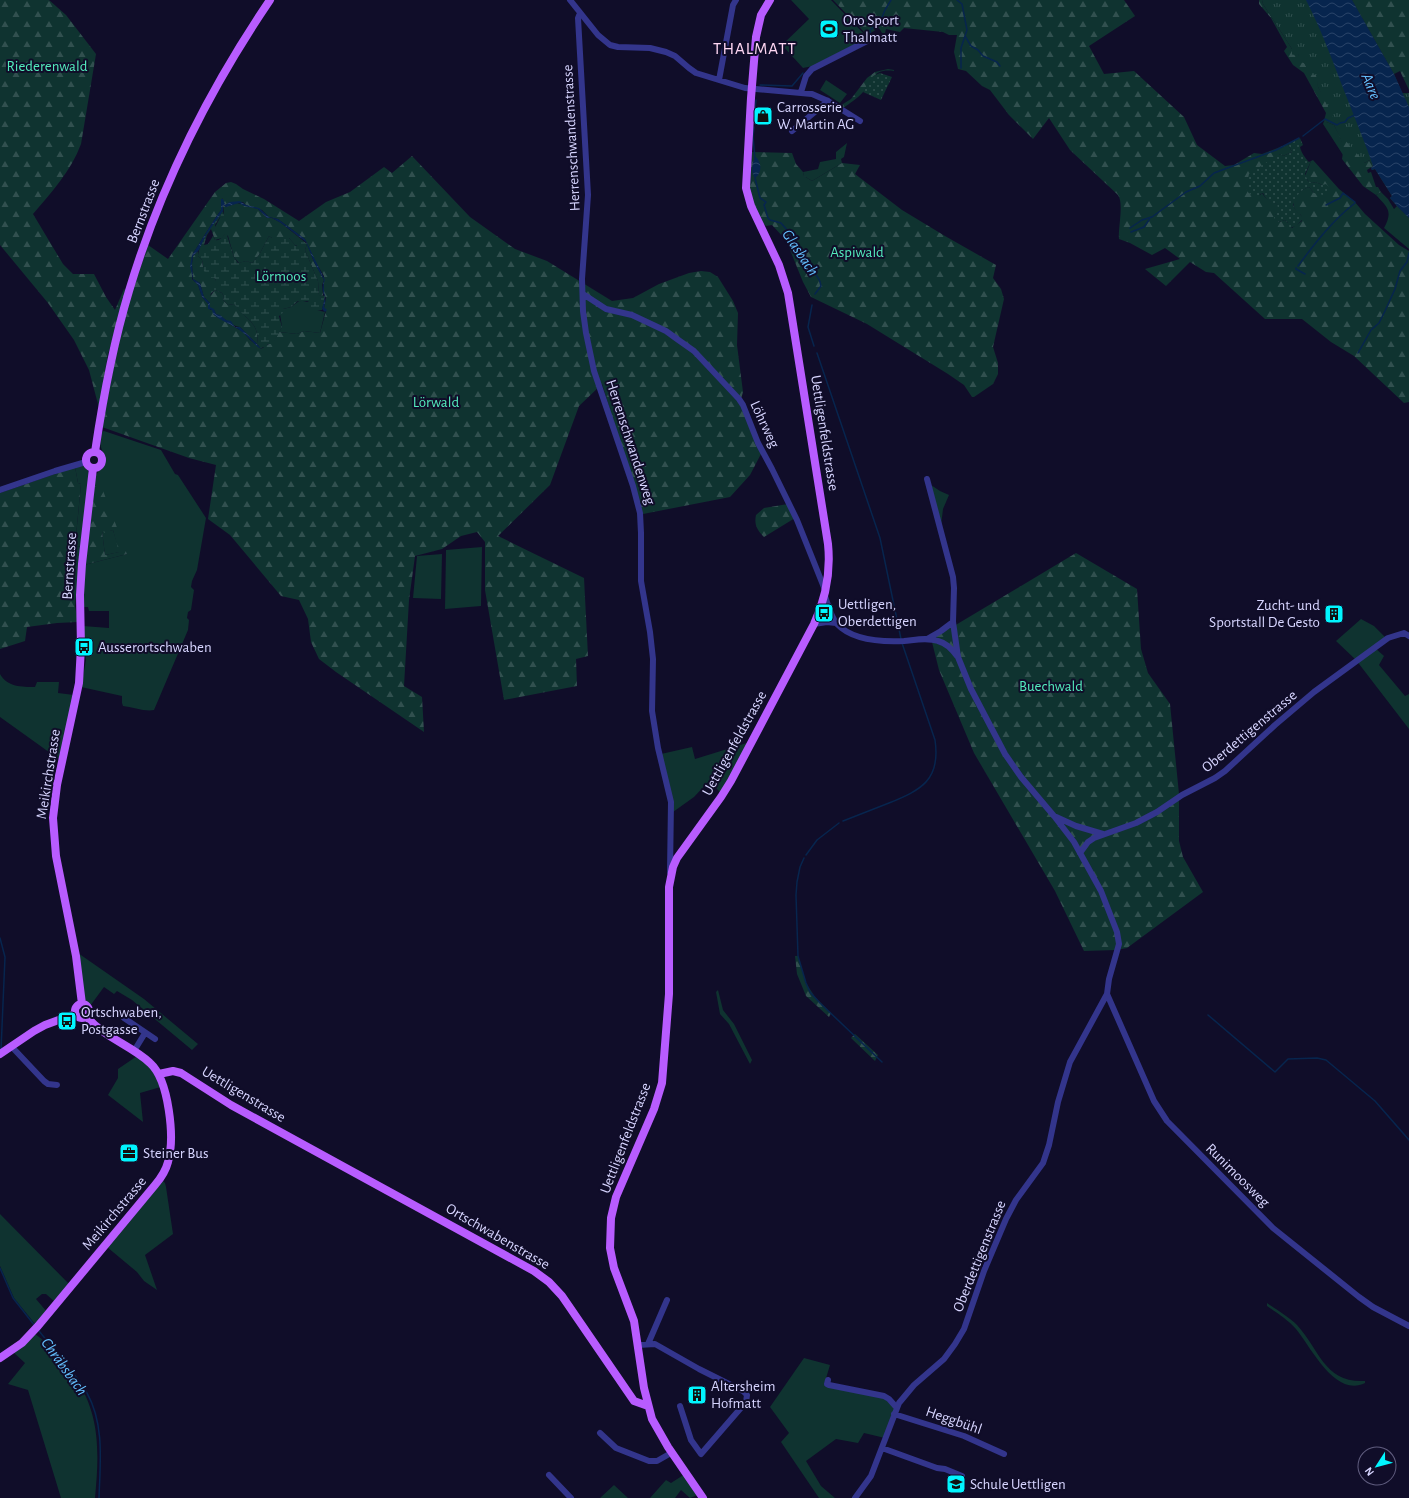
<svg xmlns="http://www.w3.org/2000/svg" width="1409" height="1498" font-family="'Alegreya Sans',sans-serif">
  <defs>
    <pattern id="forest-firs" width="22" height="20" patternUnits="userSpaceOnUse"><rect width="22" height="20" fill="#0f3330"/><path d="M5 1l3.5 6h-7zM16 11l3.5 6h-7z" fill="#31504f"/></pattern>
    <pattern id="wetland-marsh" width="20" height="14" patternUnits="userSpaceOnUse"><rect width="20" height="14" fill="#0f3330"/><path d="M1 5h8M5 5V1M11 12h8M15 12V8" fill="none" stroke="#31504f"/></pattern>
    <pattern id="park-tufts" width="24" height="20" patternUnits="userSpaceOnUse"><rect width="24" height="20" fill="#0f3330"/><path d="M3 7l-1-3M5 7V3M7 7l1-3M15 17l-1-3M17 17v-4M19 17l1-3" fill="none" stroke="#31504f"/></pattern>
    <pattern id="garden-dots" width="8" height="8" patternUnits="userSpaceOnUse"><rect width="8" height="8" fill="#0f3330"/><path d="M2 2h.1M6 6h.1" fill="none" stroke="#31504f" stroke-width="1.8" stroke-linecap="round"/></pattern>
    <pattern id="water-waves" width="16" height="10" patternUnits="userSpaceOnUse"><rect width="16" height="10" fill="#07254e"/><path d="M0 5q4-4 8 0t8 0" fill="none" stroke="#2a4469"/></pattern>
  </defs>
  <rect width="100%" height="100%" fill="#100d29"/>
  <path fill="#0f3330" d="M791,0H831L868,38L813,66L803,68L782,45L809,19Z
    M826,80L847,94L840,103L820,90Z
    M1324,121L1334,125C1338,133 1346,145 1343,155L1323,124Z
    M847,143L844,157L841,159L842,163L812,181L804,176L803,172L818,169L820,162L836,159V152Z
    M1381,192L1388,199L1394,209L1397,206L1409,218V249L1384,228C1393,211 1388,208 1376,195Z
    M299,301L309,302V305L317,310L325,312L320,333L304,331L297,334L279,332L282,327L280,314L283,313V309L291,307Z
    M104,431L161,450L175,474L178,475L206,518L197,570L192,581L191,587L194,590L191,610L188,612L187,618L189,620L188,630L154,710C146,712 132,707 123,706L122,703V696L81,687L86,660L83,626L109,628V611H89L88,607H83L84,565L127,554C122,544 93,490 93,484C95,470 104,470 105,461C106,457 103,454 102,450C99,444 101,437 102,432Z
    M83,466L87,468L89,475L81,547L75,546L81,484L78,483L75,467Z
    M931,485L940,491L949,495L943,509L941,526Z
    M113,530L120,552L105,555L102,531Z
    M482,547L481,606L445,609L446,550Z
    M442,554L441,599L413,598L417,556Z
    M1361,619L1374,626L1387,639L1375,648L1384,656L1379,665L1405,696L1409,694V729L1356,660L1336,641Z
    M0,674C7,687 22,687 35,687L37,682H59L58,693L74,695L60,760L0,717Z
    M750,742L722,794L709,781L694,797L673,812L661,754L692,747L695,759Z
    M78,953L144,999L198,1044L192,1050L132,1000L117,991L114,994L104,987L90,1006L85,1000Z
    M718,990L723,1010L734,1024L752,1060L750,1064L729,1024L720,1014L716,992Z
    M140,1054L164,1086L140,1093L143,1122L108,1095L118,1078V1069Z
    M163,1181L165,1183L166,1187L173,1234L145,1255L157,1290L144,1281L137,1272L107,1247Z
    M0,1214L70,1285L55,1302L46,1294H42L36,1299L47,1312L35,1324L14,1298L0,1266Z
    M1267,1303C1277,1310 1289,1317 1297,1325C1320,1350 1324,1383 1365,1381V1383C1335,1398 1311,1347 1296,1329C1288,1320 1277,1313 1267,1306Z
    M34,1333C37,1336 41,1338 44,1341C52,1349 69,1369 76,1379C101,1416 99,1455 95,1498H61L28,1390L8,1384L25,1363L13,1352Z
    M804,1358L830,1365L824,1385L883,1397L896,1409L885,1438L864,1433L858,1443L836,1439L806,1461L821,1486L835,1498H819L781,1442L789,1433L770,1407Z
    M685,1474L700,1494L690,1498L681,1490L675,1498H650L666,1480L671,1483Z
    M614,1485L628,1498H600Z"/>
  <path fill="url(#forest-firs)" fill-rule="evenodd" d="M0,0H49L66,15L96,54L81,144C71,171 51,193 33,214L63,264L73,274H94L106,297L115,310L124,289L127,291L108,354L99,408L89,370L74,340L48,303L0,245Z
    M833,0H1124L1135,16L1089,46L1104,74L1134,71L1184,117L1197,145L1225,166L1234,165L1254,153L1262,154L1288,144L1292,152L1283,156L1280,154L1259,196L1262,193C1266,200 1272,202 1279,205V212L1275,215L1279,222L1285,220L1288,223V225L1292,228L1302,221L1301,215C1286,206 1296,191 1309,187L1314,193L1322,185L1316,182L1312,183L1309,182L1305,176L1311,161L1313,160L1339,189L1354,201L1365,214L1399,245L1409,251V402L1404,403L1354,356L1331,342L1302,319H1265L1214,273L1206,272L1190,262L1166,286L1145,269L1180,259L1165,248L1152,255L1130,243L1119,239C1118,228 1124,203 1118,195L1070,150L1049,118L1033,139L1009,115L990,90L982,86L966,71L958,69L954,52L957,35H949L943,32L904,28L900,32L886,29L885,33H882L879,28L867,35Z
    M1259,0H1262L1263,4L1292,49L1298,53C1300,63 1311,66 1316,74C1318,77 1318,84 1318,87L1365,163L1369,160L1373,166L1367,170L1368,173L1371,172L1376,187H1378L1381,192L1376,195L1363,186L1342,159C1345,144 1340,138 1334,125L1324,121L1326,113L1304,73L1293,65L1284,51L1287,47L1271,18L1259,4Z
    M1352,0H1409V90L1400,71L1394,74Z
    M888,69L894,70V71C873,68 873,80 863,92C857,99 850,103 843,108L841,107L843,104L851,99L867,78L875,72Z
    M750,152L792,153L796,164L803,172L804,176L812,181L842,163L860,165L855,174L902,210L945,236L996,265L993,278L1001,289L1004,299L993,347L998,363V374L993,384L974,397H972L964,385L948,374L867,324L811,297L803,282L786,240L772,225L766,226L759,219L749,190Z
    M412,156L470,217L515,249L547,261L612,301L633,298L659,284L689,273L701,271L710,272L718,277L733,301L738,313L737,345L743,392L741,399L762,452L750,475L730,497L643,514L602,384L579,406L550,485L498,536L584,578L588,656L576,659L577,686L504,700L485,590V542L477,532L461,536L442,549L415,556L409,600L404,686L422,697L424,732L336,672L319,659L311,642L308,619L299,600L281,596L230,535L208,519L216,465L189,458L102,427L121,329L135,280L141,266L148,245L168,259L215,192L226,183L231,182L236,184L243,189L264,199L299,221L326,202L350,192L384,167L392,173ZM222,198L225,205L230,202H243L246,205L262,210L269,217L278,219L305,239L314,259L324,276V294L326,298L324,308L326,311L320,333L304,331L297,334L279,332L274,341L261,349L250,340L243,332L214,315L213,310H210L208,304L202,297L198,285L192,279V255L216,217L221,210Z
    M237,203L258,209L267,218H272L281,223L301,239L298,245H295L289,238H272L269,236L259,255L252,263L246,261L239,263L234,257L228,236L225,234L222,238L215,240L211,229H214L221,216L222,218L224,213L223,205L226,207Z
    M307,244L314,262L324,280L322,285L323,295L322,296L319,295L318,281L305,250Z
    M198,251V256L202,260L203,267L216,280L210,296L215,290L222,293L224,297L223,300L228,305L234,304C238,308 241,312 245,316C254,324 259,330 257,344L240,327C230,326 225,317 216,314L214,310L210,308V303L204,297L200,283L193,279L192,264L193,256Z
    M75,467L78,483L81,484L75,546L81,547L75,606L78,622L57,623L27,627L25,641L0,649V493Z
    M93,486L102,488L127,554L84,565ZM111,530H113L119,552L105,555L102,531L105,533L109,532Z
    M788,504L795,518L764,537C757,530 754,525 756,515L764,508Z
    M1076,553L1137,589L1141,649L1148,673L1170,704L1179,794V841L1183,857L1203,892L1127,948L1116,950L1084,951L1055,891L974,753L939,670L931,638L954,626Z
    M795,956H798L806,983L815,997L831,1013L829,1017L806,996L797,974Z
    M855,1034L878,1055L875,1061L851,1038Z"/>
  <path fill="url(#wetland-marsh)" d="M223,211L224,216L222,218L220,217L215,225L216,229H211L207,235L204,245L208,244L213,236L215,240C221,241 223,236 226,232L234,257L238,263L246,261L252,263L259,255L269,236L272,238H289L296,246L301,239L307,244L305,250L318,281L319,295L325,296L322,310C316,310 311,314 308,306L309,302L307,301L302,302L298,301L291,307L283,309V313L279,316L282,327L273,344H268L266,348L263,347L261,349L257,344C259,330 254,324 245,316C241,313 238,308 234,304L228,305L223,300L224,297L222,293L215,290L208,296L205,292C207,286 213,285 216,280L214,278H209L204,271L202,260L198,256C199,243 214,220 223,211Z"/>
  <path fill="url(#park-tufts)" d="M1262,0H1352L1394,74L1402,93H1409V218L1397,206L1390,198L1392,196L1375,169L1372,170L1371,168L1373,166L1369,160L1365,163L1344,139L1318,87L1316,75L1310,74L1304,63L1299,62L1298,58L1299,57L1298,54L1292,55V49L1263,4Z"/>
  <path fill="url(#garden-dots)" d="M880,73L892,77L881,100L863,92L873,76Z
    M1300,138L1303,145L1300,147C1301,152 1305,158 1309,162L1311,161L1305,174L1308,181L1312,183L1316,182L1322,185L1326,184L1330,188L1323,195L1314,193L1309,187C1299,191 1297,195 1293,205C1295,212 1301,213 1303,219L1296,226L1290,228L1288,227V223L1285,220L1279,222L1274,218L1275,215L1279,210L1277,204C1271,203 1265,199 1263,193L1260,194L1259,198C1243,194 1246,187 1249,174L1273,158L1281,154L1283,156L1292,152L1288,144Z"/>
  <path fill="url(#water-waves)" d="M1306,0H1352L1394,74L1409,107V218L1397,206L1390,198L1392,196L1375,169L1372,170L1371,168L1373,166C1366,145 1357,124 1349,103C1335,68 1323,33 1306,0Z
    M756,157C762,163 762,173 755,178C751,172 751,163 756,157Z
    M221,199H223L225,205L230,202L240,201L246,205L259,208L269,217L278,219L305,239L325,280C321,289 328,297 324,307L327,310L325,312L322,309L325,297C322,291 322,287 324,280L314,262L306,242L281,223L272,218H267L258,209L244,206L239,203L226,207L223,205V211L206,235L199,250L193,256L192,264L193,279L200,283L204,297L210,303V307L214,309L216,314L220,315L226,320L231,321L235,327H240L257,344L261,349C253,344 249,337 242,332C233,324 221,322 213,314L212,310L208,309V304L202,297L198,285L193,280L190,266L192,255L216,217L221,210Z"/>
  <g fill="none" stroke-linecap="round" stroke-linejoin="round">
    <path stroke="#07254e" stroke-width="1.5" d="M957,0L962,4L967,30L961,48V68
      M871,36L870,30L880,22L885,10L891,0
      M965,36L971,46L978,50L983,56L997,62L1000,66
      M760,85L792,86L803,73
      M754,118L756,100
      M754,127L753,137L755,159
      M1303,136L1325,119L1337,125L1340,123L1345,122L1348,118L1355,115
      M755,178L760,198L766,202L764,205L768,218L770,220L781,223L788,231L796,248L803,252L806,266C813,273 820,276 821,286L815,294
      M1326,205L1340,198L1343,193L1355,202
      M1130,228L1142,220L1152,217L1186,192L1200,186L1214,173L1276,150L1299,138
      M1131,232L1144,227L1151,217
      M1298,266C1315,243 1333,220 1355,203
      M1296,268V269L1305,274
      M812,305L808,327L814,346
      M817,353L880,538L901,639
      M1358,353L1371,330L1379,323L1385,311L1395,289L1400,271L1407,262L1409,253
      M843,821C858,815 874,809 889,803C921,790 941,780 935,740L902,643
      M806,855L817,840L839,823
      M804,858L800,867L797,882L796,895L798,956L806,983L810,992L820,1003L882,1062
      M0,938L5,957L1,1050
      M1208,1015L1275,1072L1288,1059L1317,1058L1326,1060L1375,1101L1409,1140
      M0,1268L13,1298L35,1326
      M39,1331C55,1351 74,1371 87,1393C105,1425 100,1464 99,1498"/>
    <path stroke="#33358c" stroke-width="6" d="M570,0L598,35L610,45L618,47L650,48L666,52L675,56L689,68L696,73L745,88L812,94L828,101L860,121
      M580,13L578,18L588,195L582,279L583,311L586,333L594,371L633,486L640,513L641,533V581L650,632L653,659L652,711L658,748L671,802L670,872
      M719,80L733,5L736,0
      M801,92L806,76L812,69L873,38
      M792,131L828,101
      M583,294L606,309L632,315L666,331L677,339L694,351L739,399L743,405L758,443L772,469L797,520L825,590
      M927,479L953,577L954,588L953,622L958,657L971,689L1005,754L1021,777L1054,816L1076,826L1103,834
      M0,490L55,471L86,462
      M825,596C828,605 831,617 837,624C853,641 883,642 904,641C915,640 927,637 938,641C946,643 952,649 957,656
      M814,624L827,622L836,623
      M927,639L941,631L953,622
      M1080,853L1088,842L1094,838L1136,823L1157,812L1182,795L1215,778L1225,771L1275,725L1314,692L1388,638L1404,633L1409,636
      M1107,994L1154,1101L1167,1121L1273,1228L1359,1297L1373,1307L1409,1326
      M124,1018L155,1039
      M11,1046L44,1081L48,1084L57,1085
      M134,1051L145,1033
      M648,1344L667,1300
      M638,1345L655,1344L699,1369L743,1391L747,1395L746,1402L701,1454L691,1440L680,1406
      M828,1380L827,1384L829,1385L884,1396L889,1399L897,1408
      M894,1414L964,1436L1004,1454
      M600,1433L616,1448L649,1461H657L671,1453
      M882,1448L937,1468L945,1469L962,1476
      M549,1475L571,1498
      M855,1498L871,1476L899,1403L914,1385L944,1359L955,1344L964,1329L984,1271L1006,1219L1016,1200L1043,1163L1049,1145L1058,1102L1070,1062L1107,994L1109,979L1119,944L1117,932L1101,891L1074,842L1054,816"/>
    <path stroke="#b85cff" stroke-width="8" d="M86 460a8 8 0 1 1 16 0a8 8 0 1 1-16 0Z
      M95,452C103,398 113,344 129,291C160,187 209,90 270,0
      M75 1011a7 7 0 1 1 14 0a7 7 0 1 1-14 0Z
      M82,1004L76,956L56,856L53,818L57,785L79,683L81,647L80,595L82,564L93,468
      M0,1054L34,1031L45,1025L75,1014
      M159,1074L173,1071L181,1073L231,1105L534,1271L549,1282L562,1296L634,1401L648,1406
      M0,1358L22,1343L38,1326L155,1185C161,1178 166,1170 168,1162C175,1138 169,1080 150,1063C131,1045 104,1038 86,1016
      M703,1498L668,1447L652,1419L644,1388L634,1321L614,1268L610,1248L611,1218L616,1197L654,1109L662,1083L669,994V887L673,867L677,858L721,797L731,781L814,624C826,598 831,573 828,544L788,293L779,265L751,206L746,188L751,98L756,37L761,15L770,0"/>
  </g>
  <defs>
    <g id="stadium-square" transform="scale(1)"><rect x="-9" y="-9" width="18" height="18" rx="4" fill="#01f5ff" stroke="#100d29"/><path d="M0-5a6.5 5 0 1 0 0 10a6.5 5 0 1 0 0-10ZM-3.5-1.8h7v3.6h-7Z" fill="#111"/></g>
    <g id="shop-square" transform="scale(1)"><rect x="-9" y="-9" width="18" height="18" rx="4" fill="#01f5ff" stroke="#100d29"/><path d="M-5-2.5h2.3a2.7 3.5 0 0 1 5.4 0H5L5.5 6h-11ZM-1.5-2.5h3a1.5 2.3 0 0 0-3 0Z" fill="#111"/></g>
    <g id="bus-square" transform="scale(1)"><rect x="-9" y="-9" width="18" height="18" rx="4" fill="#01f5ff" stroke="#100d29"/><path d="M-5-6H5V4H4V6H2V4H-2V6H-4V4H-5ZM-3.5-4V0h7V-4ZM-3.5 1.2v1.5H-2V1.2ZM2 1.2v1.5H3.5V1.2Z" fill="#111"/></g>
    <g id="building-square" transform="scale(1)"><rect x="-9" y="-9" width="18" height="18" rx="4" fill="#01f5ff" stroke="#100d29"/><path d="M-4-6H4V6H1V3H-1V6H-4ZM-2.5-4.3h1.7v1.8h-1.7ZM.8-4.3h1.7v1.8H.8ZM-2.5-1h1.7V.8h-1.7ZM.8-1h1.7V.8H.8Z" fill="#111"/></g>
    <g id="office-square" transform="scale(1)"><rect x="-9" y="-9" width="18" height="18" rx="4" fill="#01f5ff" stroke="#100d29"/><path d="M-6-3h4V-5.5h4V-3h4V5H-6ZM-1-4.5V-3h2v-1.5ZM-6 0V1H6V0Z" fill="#111"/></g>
    <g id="school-square" transform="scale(1)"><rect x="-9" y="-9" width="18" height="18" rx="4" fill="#01f5ff" stroke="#100d29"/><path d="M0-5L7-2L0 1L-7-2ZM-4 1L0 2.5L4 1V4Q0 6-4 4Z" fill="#111"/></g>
  </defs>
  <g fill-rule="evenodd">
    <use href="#stadium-square" x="829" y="29"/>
    <use href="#shop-square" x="763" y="116"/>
    <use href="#bus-square" x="824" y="613"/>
    <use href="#building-square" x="1334" y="614"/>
    <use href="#bus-square" x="84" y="647"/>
    <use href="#bus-square" x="67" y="1021"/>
    <use href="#office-square" x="129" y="1153"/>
    <use href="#building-square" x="697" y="1395"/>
    <use href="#school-square" x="956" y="1484"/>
  </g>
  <g text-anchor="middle" stroke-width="4" stroke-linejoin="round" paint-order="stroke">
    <g font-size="15" fill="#d7d5ff" stroke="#100d29" text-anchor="start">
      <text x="843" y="25">Oro Sport<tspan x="843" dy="17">Thalmatt</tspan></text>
      <text x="777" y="112">Carrosserie<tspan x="777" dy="17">W. Martin AG</tspan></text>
      <text x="838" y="609">Uettligen,<tspan x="838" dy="17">Oberdettigen</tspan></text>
      <text x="1320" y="610" text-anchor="end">Zucht- und<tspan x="1320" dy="17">Sportstall De Gesto</tspan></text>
      <text x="98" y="652">Ausserortschwaben</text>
      <text x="81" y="1017">Ortschwaben,<tspan x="81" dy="17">Postgasse</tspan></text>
      <text x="143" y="1158">Steiner Bus</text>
      <text x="711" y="1391">Altersheim<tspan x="711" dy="17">Hofmatt</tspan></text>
      <text x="970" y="1489">Schule Uettligen</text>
    </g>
    <g font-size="15" fill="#53ecbd" stroke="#100d29">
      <text x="47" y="71">Riederenwald</text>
      <text x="857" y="257">Aspiwald</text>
      <text x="281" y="281">Lörmoos</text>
      <text x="436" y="407">Lörwald</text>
      <text x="1051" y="691">Buechwald</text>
    </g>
    <g font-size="15" fill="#d7d5ff" stroke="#100d29">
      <text transform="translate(571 138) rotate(-93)" y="5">Herrenschwandenstrasse</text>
      <text transform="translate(143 211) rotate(-69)" y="5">Bernstrasse</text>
      <text transform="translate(765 424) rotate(65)" y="5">Löhrweg</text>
      <text transform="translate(825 433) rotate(81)" y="5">Uettligenfeldstrasse</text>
      <text transform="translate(631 442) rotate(72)" y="5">Herrenschwandenweg</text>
      <text transform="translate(69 566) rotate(-86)" y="5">Bernstrasse</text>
      <text transform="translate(1249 731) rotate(-40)" y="5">Oberdettigenstrasse</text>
      <text transform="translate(734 743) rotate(-61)" y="5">Uettligenfeldstrasse</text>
      <text transform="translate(48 774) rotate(-81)" y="5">Meikirchstrasse</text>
      <text transform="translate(244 1094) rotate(31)" y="5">Uettligenstrasse</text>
      <text transform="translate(625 1138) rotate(-69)" y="5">Uettligenfeldstrasse</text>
      <text transform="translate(1238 1175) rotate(45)" y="5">Runimoosweg</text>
      <text transform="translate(114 1213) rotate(-50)" y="5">Meikirchstrasse</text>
      <text transform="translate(498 1236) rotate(30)" y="5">Ortschwabenstrasse</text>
      <text transform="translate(979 1256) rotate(-68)" y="5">Oberdettigenstrasse</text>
      <text transform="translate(954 1420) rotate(19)" y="5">Heggbühl</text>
    </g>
    <g font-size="16" font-style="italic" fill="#63c0ff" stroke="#100d29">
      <text transform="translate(1372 86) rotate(67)" y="6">Aare</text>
      <text transform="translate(801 252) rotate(56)" y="6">Glasbach</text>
      <text transform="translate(65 1366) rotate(54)" y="6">Chräbsbach</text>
    </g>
    <g font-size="17" letter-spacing="1" fill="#ffd7f3" stroke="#100d29">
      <text x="755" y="54">THALMATT</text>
    </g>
  </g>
  <g transform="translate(1377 1466) rotate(234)"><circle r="19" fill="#100d29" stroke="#605d7f"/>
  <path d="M0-3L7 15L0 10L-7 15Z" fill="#01f5ff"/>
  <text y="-6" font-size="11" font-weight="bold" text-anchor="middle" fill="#d7d5ff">N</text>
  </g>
</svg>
